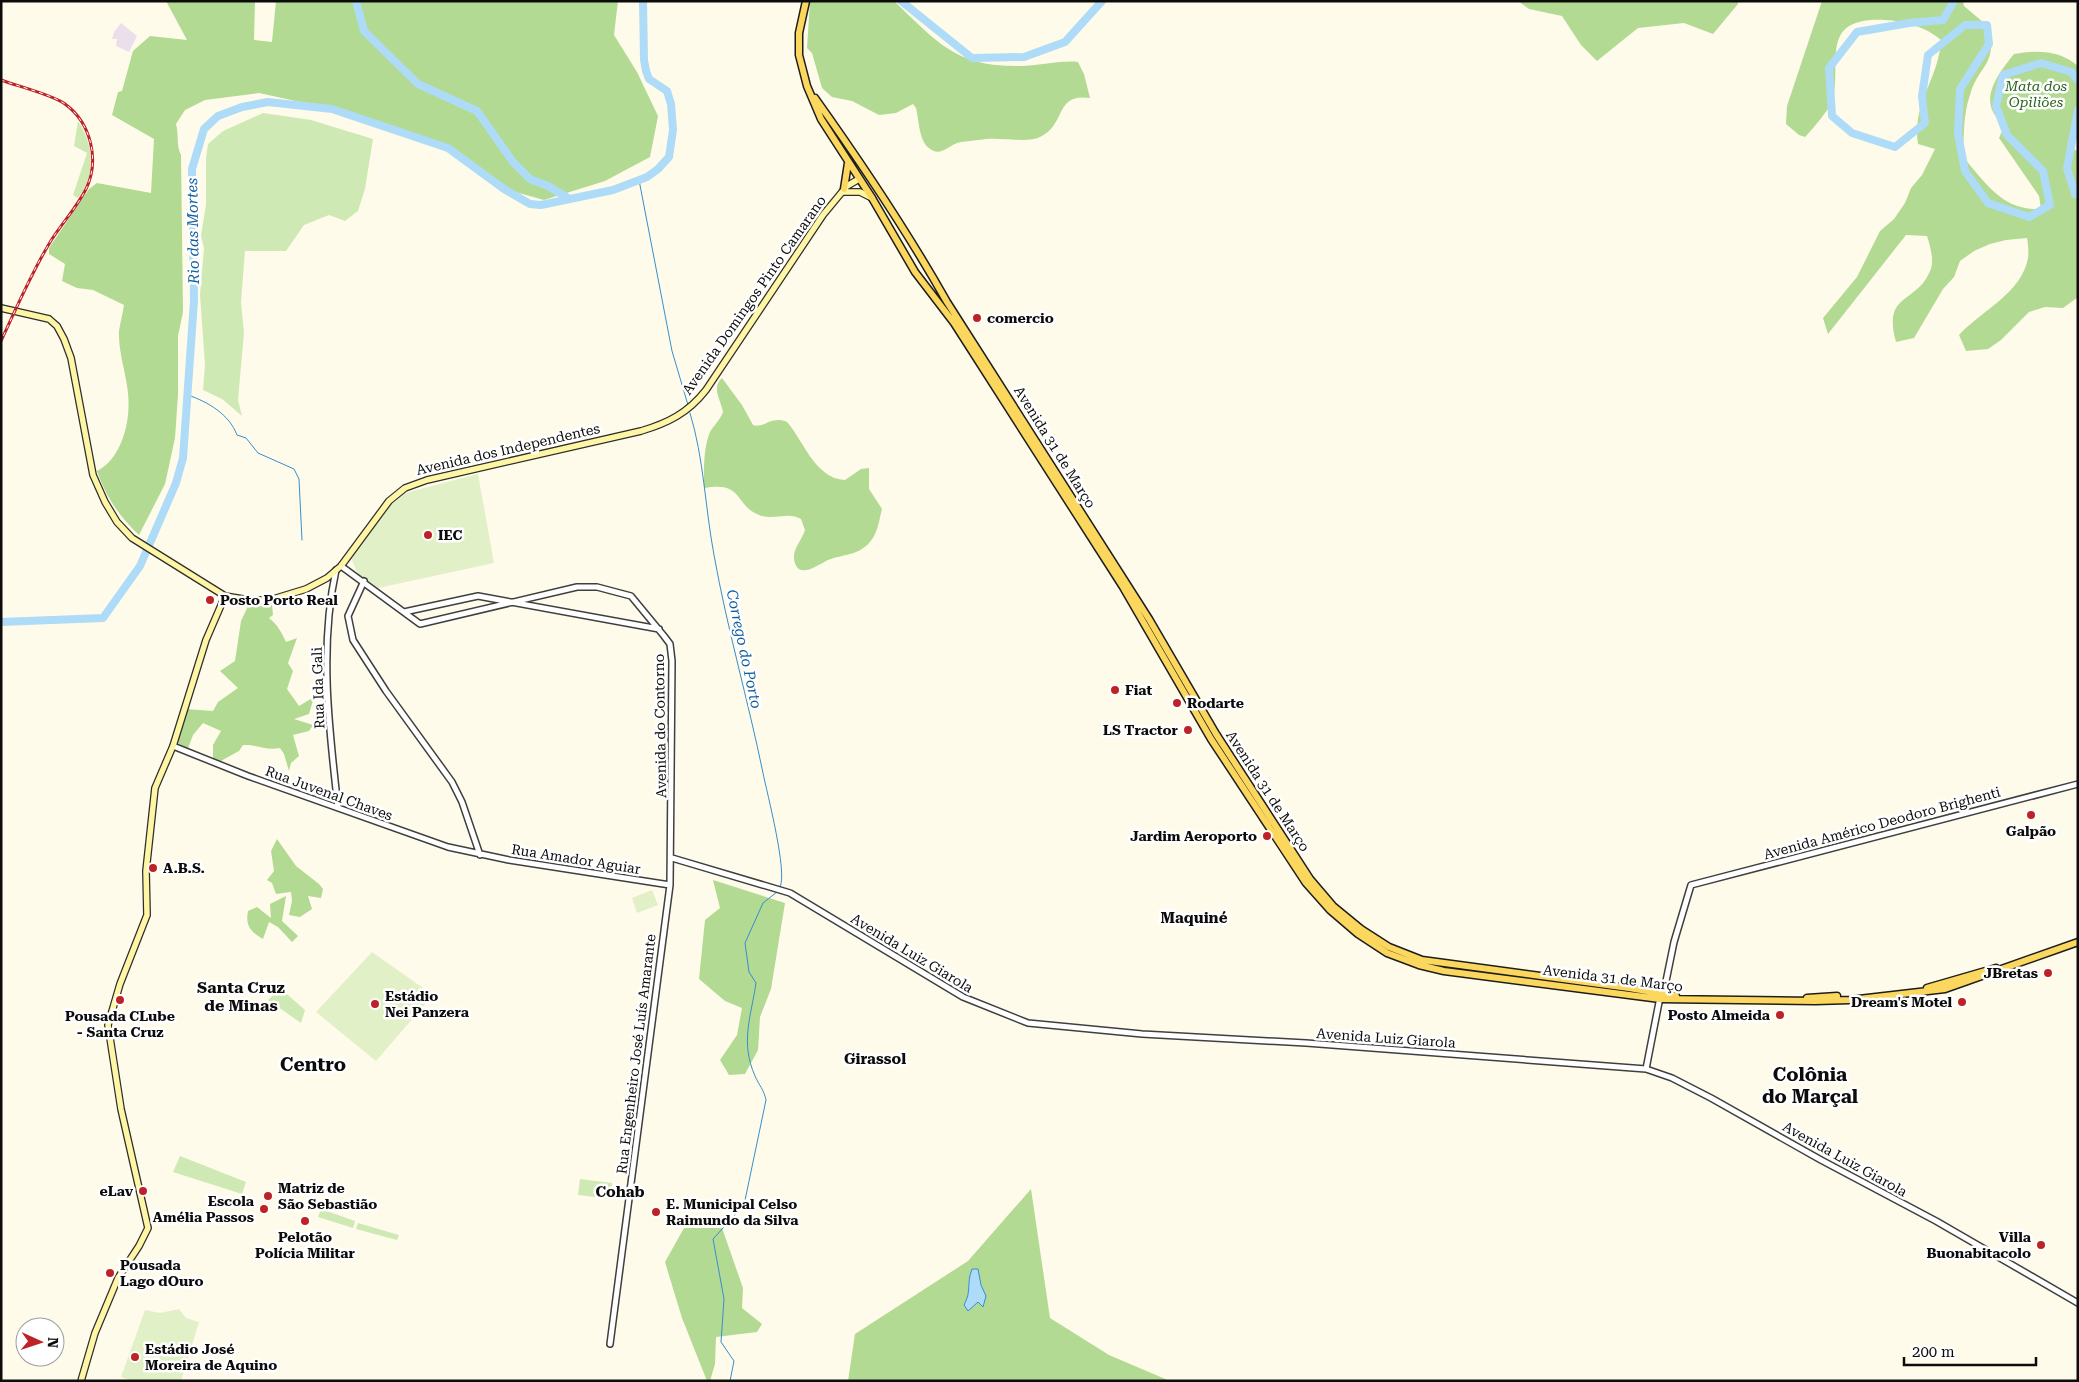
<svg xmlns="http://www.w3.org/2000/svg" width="2079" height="1382" font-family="'Roboto Serif',serif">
  <rect width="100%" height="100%" fill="#fffbea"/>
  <path fill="#eadfeb" d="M121,23L137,36L129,52L116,46L117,39H112L114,32Z"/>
  <path fill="#cfe9b4" d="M263,113L311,120L373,139L365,189L358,211L345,221L329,215L304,225L286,251H245L241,302L244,333L238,400L242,416L222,399L203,390L205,365L200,295L204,248L201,236L206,204V159L208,144L223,131Z
    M78,121C94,144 96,176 78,198L73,195L87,153L74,146Z
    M280,988L305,1010L301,1023L268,1000Z
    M180,1156L246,1182L242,1194L173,1172Z
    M580,1179L612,1183L611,1199L578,1195Z
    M321,1209L355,1221L353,1228L318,1217Z
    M358,1223L399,1235L397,1240L356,1229Z"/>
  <path fill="#b2da93" d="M166,1H255L254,40L272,42L276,1H618L614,35L637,72L658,116L650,157L605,181L544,200L504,189L447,147L332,109L259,93L205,100L185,110L176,124C179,135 176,145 181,155L183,312L178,336V395L175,438L165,484L139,535C119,516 106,497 97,471C122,458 131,421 128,393C126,373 118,351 119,331C120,323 123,313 124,305L93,290L77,288L62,281L65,264L49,254V248L89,189L97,183L151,193L154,139L112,115L118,92L122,91L133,51L150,36L187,40Z
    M810,1H894C939,44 957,68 1024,66C1039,65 1066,60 1078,62L1084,74L1090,98C1054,93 1067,124 1040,137C1026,144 999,136 979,140C972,141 964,141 957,143C947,147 939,157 929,148C919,141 919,120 916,108L913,104L896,113L879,115L852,101L832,97L822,88L812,53L807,48Z
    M1518,1H1738V4L1713,34L1684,23L1638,28L1597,61L1581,45L1562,16L1529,9Z
    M1822,1H1963L1964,6L1990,28C1996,68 1979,64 1970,95C1963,115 1964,136 1963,157C1986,183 2002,211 2041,209L2039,196L1999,138L2005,125C1975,104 1997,75 2014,54C2038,50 2059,50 2078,66V138L2067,144L2078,152V297L2063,308L2045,307L2029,312L2001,340L1988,349L1966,351L1959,335C1981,311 2022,293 2028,258C2029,252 2028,244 2027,238L2006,240L1990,244L1974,251L1960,261L1954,277L1943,289L1914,338L1896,342C1882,292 1917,304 1930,271C1935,261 1930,246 1927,236L1906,235L1828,334L1823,318L1857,277L1880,231L1894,219L1905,203L1911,188L1922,175L1935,149L1918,144C1912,102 1939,79 1941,40C1926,27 1905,21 1885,20C1818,17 1842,61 1833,100C1831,107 1811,131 1805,137L1799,135L1786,124L1787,106Z
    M722,378L742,405L753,425C764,429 771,415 787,422C802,438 815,479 845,480L861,469L869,468V489L882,509C879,520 878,533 870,542C858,556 843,554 828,560C818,565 797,581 794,559C793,548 802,540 805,530L801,519C788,511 773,521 759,515C734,505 744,481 704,488C704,470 703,449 710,432C714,425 720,420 723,412C721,400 711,388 722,378Z
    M272,605L273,615L269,618C277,624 282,633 286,642L297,638L288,663L293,671L287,689L299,706L314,697L309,714L294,719L313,725L309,731L293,735L299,756L291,763L289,771L284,754L280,748C265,751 258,744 243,745L239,751L219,762L213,758V745L221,731L203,723L193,735L187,751L178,743L185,709L213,711L218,702L238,688L220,671L235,661L241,621L248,606Z
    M277,839L296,866L319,884L323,889L321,898L308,896L312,909L300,917L289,915L292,901L291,892L276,894L272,883L267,880L274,871L271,851Z
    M713,880L785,903L771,989L760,1017L758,1050L745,1074L729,1075L720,1060L737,1035L742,1008L725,1001L699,979L705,920L720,908Z
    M286,896L282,921L298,936L292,942L278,927L269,922L263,939C251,932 245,926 248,911L257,907L271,918L270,904Z
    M1031,1189L1050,1318L1109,1355L1170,1381H848L855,1334L968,1261Z
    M684,1228H722L743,1288L742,1308L762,1324L757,1332L716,1337L715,1364L710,1381H707L682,1318L665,1262Z"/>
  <path fill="#e1f0c6" d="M478,474L494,563L378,588L358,574L351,558L382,513L405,493Z
    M652,890L658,905L637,913L632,898Z
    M372,952L433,995L376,1061L316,1012Z
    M179,1309L186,1318L199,1322L181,1381H132L121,1377L145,1310L160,1313Z"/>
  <path fill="#aedbf7" stroke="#348fcf" d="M972,1269H978L981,1285L986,1296L983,1307L978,1302L968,1311L964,1305C972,1290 966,1285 972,1269Z"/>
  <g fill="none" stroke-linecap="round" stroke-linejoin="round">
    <path stroke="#348fcf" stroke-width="1" d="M639,180L672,351L688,405
      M188,395C208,402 229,414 237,435L246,438L258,453L294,469L299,479L302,540
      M690,413C704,459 705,507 714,555C727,628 748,700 763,773C767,793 788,873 780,887
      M730,1381L734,1361L721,1342L724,1299L713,1239L744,1205L766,1100C764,1090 759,1085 755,1076C740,1042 751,1017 756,983L749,972L745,943L763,903L777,892"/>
    <path stroke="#aedbf7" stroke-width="8" d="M356,1L364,31L418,84L477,111L513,162L530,179L548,186L568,198
      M901,1L972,58L1024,57L1065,42L1102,1
      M1954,1L1943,20L1909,23L1857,32L1829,68L1832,116L1852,133L1895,147L1925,123L1922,96L1928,55L1965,25H1987L1989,44L1960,89L1958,134L1965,171L1988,203L2029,217L2050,205L2043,171L2007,135L1996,106L2003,75L2041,63L2071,72L2078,80
      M2078,110L2067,168L2075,194H2078
      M1,622L103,618L140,566L176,483L183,458L194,301L192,169L204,129L218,116L242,107L268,102L332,109L448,148L504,189L530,204L541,205L613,190L647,177L658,169L669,157L673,130L671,104L667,91L649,79L646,71L644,60L643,1"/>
    <g stroke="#3f3f3f" stroke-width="8">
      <path id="tertiary" d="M341,566L420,624L577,587H597L631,596L664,636L670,644L672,661L670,885L610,1344
        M336,570C319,647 329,729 338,807
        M364,581L348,616L353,640L386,691L452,782L462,802L480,855
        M404,612L478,596L659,629
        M173,746L248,776L448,847L509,860L670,885
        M672,858L790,893L963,997L1028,1023L1142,1034L1306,1043L1646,1069L1672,1078L1711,1098L1821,1160L1936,1221L2078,1303
        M1646,1069L1661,992L1665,986L1674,942L1691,885L2078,784"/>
    </g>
    <g stroke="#2e2e2e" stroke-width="8">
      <path id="secondary" d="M842,192H860L872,198
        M1,308L49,319L57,326L64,339L71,358L93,475L105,502L117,522L132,538L225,596L249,600H270L306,589L327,578L341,566L389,501L405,488L427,480L641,431C668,423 688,413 706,390L823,215L847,186L859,179
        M81,1381L95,1333L118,1278L139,1246L148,1228L121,1109L108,1025L120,984L147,915L146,871L155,788L173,746L206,640L225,596"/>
    </g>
    <g stroke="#1d1d1d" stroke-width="9">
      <path id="primary" d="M806,1L799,33V55L807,86L821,119L872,198L915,272L954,323L1123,587L1211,739L1306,883L1330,910L1358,934L1387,953L1419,965L1444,971L1660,999L1815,1001L1850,1000L1945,989L2078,942
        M815,98C862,164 907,231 947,302L1149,619L1216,734L1310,879L1333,906L1361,929L1389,947L1422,960L1629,988L1676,996
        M844,189L848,163
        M1927,988L1996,968
        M1807,998L1837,996"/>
    </g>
    <use href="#tertiary" stroke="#fff" stroke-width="5"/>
    <use href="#secondary" stroke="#fff6a5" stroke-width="5.5"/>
    <use href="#primary" stroke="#fbd75e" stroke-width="6"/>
    <g stroke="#bd2227" stroke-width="3">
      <path id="rail" d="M1,80C17,86 53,95 65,104C91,123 100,160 86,189C77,207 63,222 52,239C32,271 17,307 1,341"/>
    </g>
    <use href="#rail" stroke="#fff" stroke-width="1" stroke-dasharray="4" stroke-linecap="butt"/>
  </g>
  <g fill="#bd2227" stroke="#fff" stroke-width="2">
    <circle cx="977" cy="318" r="5"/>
    <circle cx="428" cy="535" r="5"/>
    <circle cx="210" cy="600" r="5"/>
    <circle cx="1115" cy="690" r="5"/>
    <circle cx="1177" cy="703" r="5"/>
    <circle cx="1188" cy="730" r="5"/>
    <circle cx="2031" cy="815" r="5"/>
    <circle cx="1267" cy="836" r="5"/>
    <circle cx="153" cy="868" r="5"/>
    <circle cx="2048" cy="973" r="5"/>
    <circle cx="120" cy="1000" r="5"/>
    <circle cx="1962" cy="1002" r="5"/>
    <circle cx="375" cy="1004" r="5"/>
    <circle cx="1780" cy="1015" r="5"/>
    <circle cx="143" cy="1191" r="5"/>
    <circle cx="268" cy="1196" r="5"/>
    <circle cx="264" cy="1209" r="5"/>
    <circle cx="656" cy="1212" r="5"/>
    <circle cx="305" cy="1221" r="5"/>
    <circle cx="2041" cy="1245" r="5"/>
    <circle cx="110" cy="1273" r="5"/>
    <circle cx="135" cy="1357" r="5"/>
  </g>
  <g text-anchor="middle" stroke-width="5" stroke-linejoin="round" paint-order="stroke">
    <g font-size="14" font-style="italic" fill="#2a641b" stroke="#fff">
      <text x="2036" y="91">Mata dos<tspan x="2036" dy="16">Opiliões</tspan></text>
    </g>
    <g font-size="14" fill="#0c0c0c" stroke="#fff">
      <text transform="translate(754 295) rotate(-55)" y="5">Avenida Domingos Pinto Camarano</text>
      <text transform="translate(1055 447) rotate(58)" y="5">Avenida 31 de Março</text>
      <text transform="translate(508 449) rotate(-13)" y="5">Avenida dos Independentes</text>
      <text transform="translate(318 688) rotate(-92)" y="5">Rua Ida Gali</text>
      <text transform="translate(660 726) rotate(-91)" y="5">Avenida do Contorno</text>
      <text transform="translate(1268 791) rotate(57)" y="5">Avenida 31 de Março</text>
      <text transform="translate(329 793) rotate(20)" y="5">Rua Juvenal Chaves</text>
      <text transform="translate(1882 823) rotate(-15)" y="5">Avenida Américo Deodoro Brighenti</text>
      <text transform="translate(576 859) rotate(9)" y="5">Rua Amador Aguiar</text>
      <text transform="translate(912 953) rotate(31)" y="5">Avenida Luiz Giarola</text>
      <text transform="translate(1613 978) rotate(7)" y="5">Avenida 31 de Março</text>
      <text transform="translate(1386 1038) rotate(4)" y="5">Avenida Luiz Giarola</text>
      <text transform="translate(636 1054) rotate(-83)" y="5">Rua Engenheiro José Luís Amarante</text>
      <text transform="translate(1845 1159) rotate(29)" y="5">Avenida Luiz Giarola</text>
    </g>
    <g font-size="14" font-weight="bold" fill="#0c0c0c" stroke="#fff" text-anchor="start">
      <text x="987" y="323">comercio</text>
      <text x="438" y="540">IEC</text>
      <text x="220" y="605">Posto Porto Real</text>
      <text x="1125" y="695">Fiat</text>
      <text x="1187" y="708">Rodarte</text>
      <text x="1178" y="735" text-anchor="end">LS Tractor</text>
      <text x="2031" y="836" text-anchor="middle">Galpão</text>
      <text x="1257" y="841" text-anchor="end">Jardim Aeroporto</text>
      <text x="163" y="873">A.B.S.</text>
      <text x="2038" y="978" text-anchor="end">JBretas</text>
      <text x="385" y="1001">Estádio<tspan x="385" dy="16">Nei Panzera</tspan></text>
      <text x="1952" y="1007" text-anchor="end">Dream's Motel</text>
      <text x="1770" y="1020" text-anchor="end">Posto Almeida</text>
      <text x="120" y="1021" text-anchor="middle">Pousada CLube<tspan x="120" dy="16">- Santa Cruz</tspan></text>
      <text x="278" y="1193">Matriz de<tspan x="278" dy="16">São Sebastião</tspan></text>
      <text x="133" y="1196" text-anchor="end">eLav</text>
      <text x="254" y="1206" text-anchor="end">Escola<tspan x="254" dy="16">Amélia Passos</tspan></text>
      <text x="666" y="1209">E. Municipal Celso<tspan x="666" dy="16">Raimundo da Silva</tspan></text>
      <text x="305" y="1242" text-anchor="middle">Pelotão<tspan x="305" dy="16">Polícia Militar</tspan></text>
      <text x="2031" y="1242" text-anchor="end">Villa<tspan x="2031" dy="16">Buonabitacolo</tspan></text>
      <text x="120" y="1270">Pousada<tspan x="120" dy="16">Lago dOuro</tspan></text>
      <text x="145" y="1354">Estádio José<tspan x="145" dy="16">Moreira de Aquino</tspan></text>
    </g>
    <g font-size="15" font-style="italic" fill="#14609f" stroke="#fff">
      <text transform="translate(193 231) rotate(-91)" y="5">Rio das Mortes</text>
      <text transform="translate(744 649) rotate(78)" y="5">Corrego do Porto</text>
    </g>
    <g font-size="15" font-weight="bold" fill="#0c0c0c" stroke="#fff">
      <text x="1194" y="923">Maquiné</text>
      <text x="875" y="1064">Girassol</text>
      <text x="620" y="1197">Cohab</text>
    </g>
    <g font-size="16" font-weight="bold" fill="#0c0c0c" stroke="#fff">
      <text x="241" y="993">Santa Cruz<tspan x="241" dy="18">de Minas</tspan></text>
    </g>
    <g font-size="19" font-weight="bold" fill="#0c0c0c" stroke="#fff">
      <text x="313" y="1071">Centro</text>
      <text x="1810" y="1081">Colônia<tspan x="1810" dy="22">do Marçal</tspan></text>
    </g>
  </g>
  <rect width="2079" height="1382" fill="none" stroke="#0c0c0c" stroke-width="5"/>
  <g transform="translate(40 1342) rotate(93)"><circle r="24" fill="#ffffff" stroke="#9e9e9e"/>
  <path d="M0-4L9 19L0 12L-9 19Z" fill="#bd2227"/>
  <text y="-8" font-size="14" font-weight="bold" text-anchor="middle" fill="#0c0c0c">N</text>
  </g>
  <path d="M1904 1357v8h132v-8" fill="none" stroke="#0c0c0c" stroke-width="2.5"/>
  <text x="1912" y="1357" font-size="15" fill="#0c0c0c" stroke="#ffffff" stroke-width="4" paint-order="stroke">200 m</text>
</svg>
